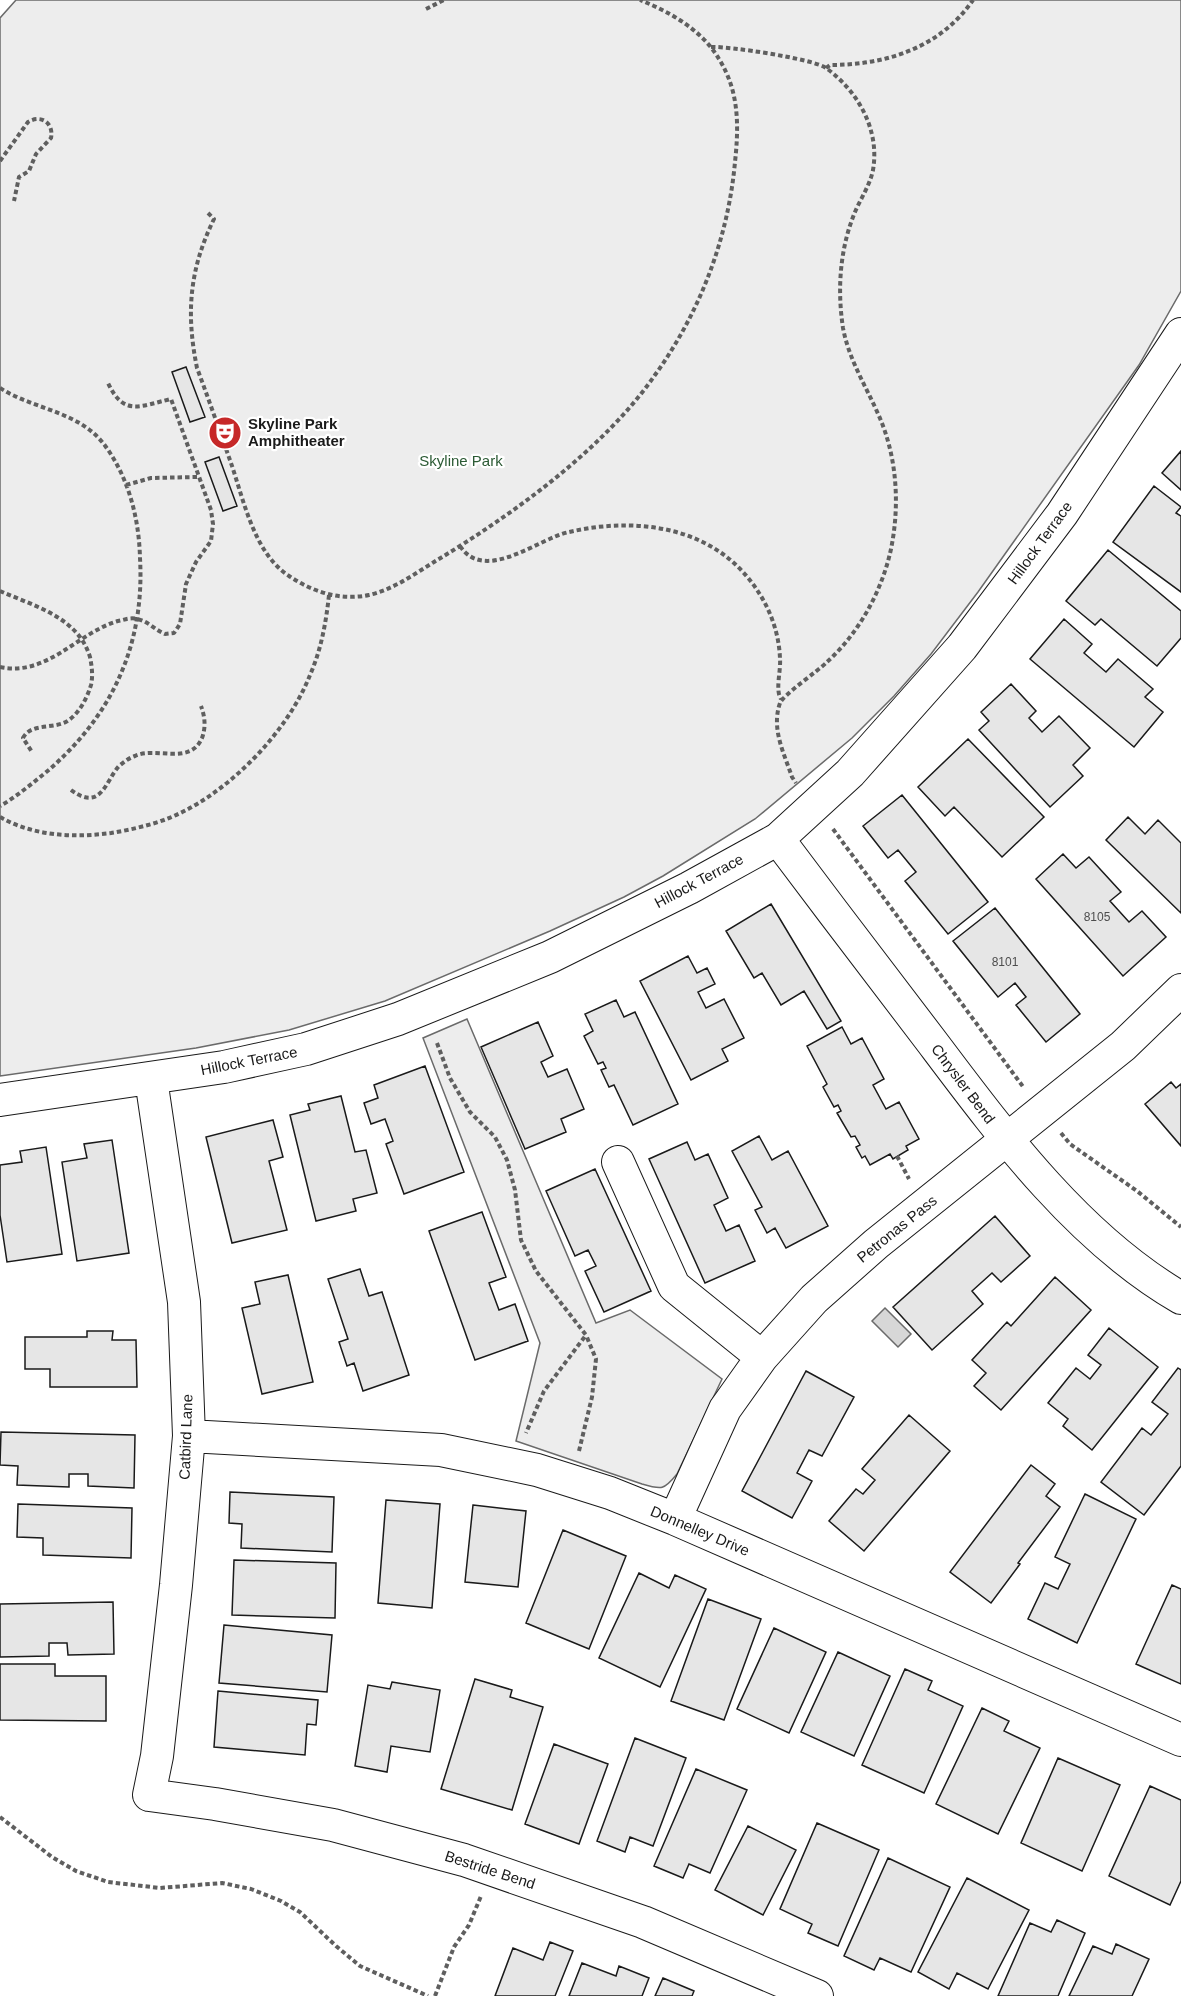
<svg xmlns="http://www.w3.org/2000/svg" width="1181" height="1996" font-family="Helvetica,sans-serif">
  <rect width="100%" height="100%" fill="#fff"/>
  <path fill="#ededed" stroke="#6a6a6a" stroke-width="1.5" d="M16,0H1181V291L1139,365L978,592L931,654L894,696L852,738L755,819L663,876L624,897L550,931L385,1001L289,1030L196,1048L0,1076V18Z
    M467,1019L596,1323L630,1310L722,1379L677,1474C664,1490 662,1490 642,1484L516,1441L540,1343L423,1038Z"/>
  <path fill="#d7d7d7" stroke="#6a6a6a" stroke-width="1.5" d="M885,1308L911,1334L898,1347L872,1321Z"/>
  <path fill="#e6e6e6" stroke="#1a1a1a" stroke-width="1.5" d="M186,367L205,417L190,422L172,372Z
    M1181,451V490L1162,473Z
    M219,457L237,506L223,511L205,462Z
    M1154,486L1181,507L1176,513L1181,516V592L1113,542Z
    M1108,550L1181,611V638L1157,666L1101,619L1095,625L1066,601Z
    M1064,619L1092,644L1084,653L1106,672L1118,659L1153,689L1145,697L1163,712L1134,747L1030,659Z
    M1011,684L1036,711L1029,718L1042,732L1059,716L1090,748L1073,765L1083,776L1050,807L979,730L989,721L981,712Z
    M968,739L1044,817L1002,857L954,807L945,816L918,787Z
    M902,795L988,902L948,934L905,881L916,872L898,850L888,858L863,826Z
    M1128,817L1145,834L1158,820L1181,843V913L1106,840Z
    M1063,854L1076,868L1089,857L1121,892L1110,901L1129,922L1142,911L1166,937L1123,976L1036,879Z
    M771,904L841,1021L827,1029L804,991L781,1005L762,973L754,978L726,931Z
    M995,908L1080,1014L1046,1042L1016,1005L1026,997L1015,983L998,997L953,941Z
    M688,956L697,973L707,968L715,984L698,992L706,1008L724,999L744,1038L722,1049L728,1061L691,1080L640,981Z
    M616,1000L624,1017L635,1012L678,1104L633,1125L614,1085L609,1087L601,1070L606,1068L603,1062L598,1064L584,1036L593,1031L585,1014Z
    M538,1022L553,1056L541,1062L548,1077L567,1069L584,1109L561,1119L566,1132L525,1149L481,1047Z
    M842,1027L851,1044L862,1038L884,1079L873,1085L886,1109L899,1102L919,1139L906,1146L908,1150L893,1159L890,1154L870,1165L865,1156L862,1158L856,1147L860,1145L855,1136L851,1137L837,1113L841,1111L838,1105L834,1107L823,1087L827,1084L807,1046Z
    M425,1066L464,1172L404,1194L386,1144L393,1141L385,1119L371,1124L364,1103L378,1098L374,1085Z
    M1171,1082L1176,1088L1181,1084V1146L1145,1104Z
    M341,1096L355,1152L366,1150L377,1193L353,1199L356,1211L316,1221L290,1115L310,1110L308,1104Z
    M273,1120L283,1157L269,1161L287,1230L232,1243L206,1137Z
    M759,1136L772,1160L788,1151L828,1226L786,1248L775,1228L767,1233L755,1210L762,1207L732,1151Z
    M112,1140L129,1253L77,1261L62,1162L87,1158L84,1144Z
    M687,1142L695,1160L708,1154L728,1198L714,1205L726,1231L739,1225L755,1261L705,1283L649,1159Z
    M46,1147L62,1254L7,1262L0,1215V1165L22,1162L20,1151Z
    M595,1169L651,1291L604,1312L585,1271L596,1266L588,1250L575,1256L546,1191Z
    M482,1212L506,1277L489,1283L499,1310L515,1304L528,1341L475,1360L429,1231Z
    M995,1216L1030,1256L1001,1282L992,1273L972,1291L983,1304L932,1350L893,1307Z
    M360,1269L369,1296L382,1292L409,1375L363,1391L354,1363L347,1366L339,1342L348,1339L328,1279Z
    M288,1275L313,1382L262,1394L242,1308L260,1304L255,1282Z
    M1055,1277L1091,1310L1001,1410L974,1386L986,1373L972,1360L1007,1322L1011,1326Z
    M1109,1328L1158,1367L1092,1450L1063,1426L1068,1419L1048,1403L1076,1368L1090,1379L1101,1365L1088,1355Z
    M87,1331H113L112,1340H136L137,1387H50V1369H25V1337H87Z
    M1178,1368L1181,1370V1466L1144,1515L1101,1482L1142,1428L1151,1435L1168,1414L1152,1402Z
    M806,1371L854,1397L822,1456L809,1450L797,1473L812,1481L792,1518L742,1491Z
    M909,1415L950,1451L864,1551L829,1521L856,1489L863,1494L875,1480L862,1469Z
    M1,1432L135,1435L134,1488L88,1486V1474H69V1487L17,1485L18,1466L0,1465Z
    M1031,1465L1055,1484L1046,1496L1060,1507L1018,1563L1020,1564L991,1603L950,1572Z
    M230,1492L334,1497L332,1552L241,1548L242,1524L229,1523Z
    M1085,1494L1136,1519L1077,1643L1028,1619L1045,1583L1058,1589L1070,1564L1055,1557Z
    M386,1500L440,1504L432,1608L378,1603Z
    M18,1504L132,1508L131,1558L43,1555V1538L17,1537Z
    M473,1505L526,1511L518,1587L465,1582Z
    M563,1530L626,1556L589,1649L526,1623Z
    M234,1560L336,1563L335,1618L232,1615Z
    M639,1573L669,1588L675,1575L706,1589L660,1687L599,1658Z
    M1172,1585L1181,1589V1684L1136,1664Z
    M708,1599L761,1619L724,1720L671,1701Z
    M113,1602L114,1654L68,1655L67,1643H49V1656L0,1657V1604Z
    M224,1625L332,1635L327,1692L219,1683Z
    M774,1628L826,1652L789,1733L737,1709Z
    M838,1652L890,1676L854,1756L801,1732Z
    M0,1664H55V1676H106V1721L0,1720Z
    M905,1669L932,1681L928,1690L963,1706L924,1793L862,1765Z
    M475,1679L512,1690L510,1697L543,1707L512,1810L441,1789Z
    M392,1682L440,1690L430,1752L391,1746L387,1772L355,1766L368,1685L390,1689Z
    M218,1691L318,1700L316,1725L307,1724L305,1755L214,1747Z
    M982,1708L1009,1721L1004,1731L1040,1748L998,1834L936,1804Z
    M635,1738L686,1758L653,1846L630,1837L625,1852L597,1841Z
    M554,1744L608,1764L579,1844L525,1824Z
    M1058,1758L1120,1785L1082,1871L1021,1843Z
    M696,1769L747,1790L710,1873L689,1864L683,1878L654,1866Z
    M1150,1786L1181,1800V1881L1170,1905L1109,1876Z
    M817,1823L879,1850L838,1946L808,1933L812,1924L780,1909Z
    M748,1826L796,1850L763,1915L715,1890Z
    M888,1858L950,1887L911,1972L880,1958L874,1970L844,1956Z
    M967,1878L1029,1910L988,1989L957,1973L949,1989L918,1972Z
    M1057,1920L1085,1933L1058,1996H998L1030,1923L1051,1932Z
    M550,1942L573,1951L555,1996H495L513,1948L543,1960Z
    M1116,1944L1149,1959L1132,1996H1069L1093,1946L1112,1954Z
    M582,1963L616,1976L619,1966L649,1978L642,1996H569Z
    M663,1978L694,1991L692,1996H655Z"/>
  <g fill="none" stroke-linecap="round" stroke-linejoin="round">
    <g stroke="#1a1a1a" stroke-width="34">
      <path id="minor" d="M778,839C829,907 880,974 932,1042C1002,1135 1079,1239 1181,1298
        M151,1079L184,1302L189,1436L176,1585L157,1756L149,1795L215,1804L333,1825L464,1860L643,1922L817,1996
        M0,1100L224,1067L306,1049L398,1019L550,957L689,888L778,839L850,773L962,647L1062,514L1181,334
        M618,1162L674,1286L762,1357
        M189,1436L441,1450L537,1470L610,1493L675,1519L1181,1740
        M675,1519L725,1409L762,1357L814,1299L876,1244L1123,1046L1181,990"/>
    </g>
    <path stroke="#5f5f5f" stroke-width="4" stroke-dasharray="4.5 3" stroke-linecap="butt" d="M426,9L444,0
      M711,47C728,46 814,59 826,68C858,91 880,130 873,170C870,185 861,198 855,212C840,248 837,289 843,328C849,360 866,386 879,416C897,457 900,505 891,549C882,591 859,633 827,662C818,671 783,695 780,703C771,729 784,753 792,777L796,783
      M826,68L830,65C886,65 940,48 973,0
      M0,161L28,122C41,114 54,123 51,138L36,154L29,171L19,177L14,201
      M208,213L214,219C189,270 186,314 197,368C209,400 220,432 231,463C244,501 254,553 289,576C313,592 340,601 369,595C392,590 413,575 434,562C512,515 603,450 655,375C700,312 728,239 735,162C739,125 739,91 719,59C702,30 670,12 640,0
      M0,388C34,410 81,411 106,447C129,479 139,519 140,558C145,646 111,718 44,774C30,785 16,797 0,806
      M126,485L151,478L198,477
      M460,546C485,584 539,538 569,532C629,518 699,524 743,572C765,596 779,627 780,659C781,671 775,690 781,699
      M0,591C34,606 78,617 90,657C92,667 93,676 91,685C87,698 80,712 69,720C56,730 31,722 23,738L32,752
      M0,667C47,677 77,633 118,621C124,620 130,617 137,619C148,621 155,630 165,634L174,633L180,624L186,584L196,562L211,541L213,524L211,510L171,399C140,406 124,417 108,383
      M71,790C101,812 105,782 119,766C124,762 129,758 135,756C156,746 190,766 202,738C206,727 205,717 201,706
      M0,817C33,836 74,838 111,833C129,830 147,826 164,820C224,798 287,734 310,675C321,650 326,623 329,595
      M833,829L1024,1088
      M437,1043L450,1078L470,1112L495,1137L507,1160L515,1190L521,1240L536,1271L586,1335L544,1391L526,1433
      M1061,1133L1070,1144L1137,1191L1181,1227
      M897,1156L909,1179
      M579,1451L592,1397L596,1359L586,1335
      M0,1817L52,1857L76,1871L108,1882L160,1888L222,1883L251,1889L281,1901L300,1912L336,1946L360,1966L428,1996
      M435,1996L454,1947L469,1925L481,1896"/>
    <use href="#minor" stroke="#fff" stroke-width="32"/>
  </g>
  <defs>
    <g id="theatre-disc" transform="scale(1.725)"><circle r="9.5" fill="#c62828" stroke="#fff"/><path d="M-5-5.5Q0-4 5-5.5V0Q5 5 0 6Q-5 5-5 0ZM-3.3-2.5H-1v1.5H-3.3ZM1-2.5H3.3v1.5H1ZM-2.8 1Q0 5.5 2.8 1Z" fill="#fff"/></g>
  </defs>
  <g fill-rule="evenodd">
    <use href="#theatre-disc" x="225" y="433"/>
  </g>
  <g text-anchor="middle" stroke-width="4.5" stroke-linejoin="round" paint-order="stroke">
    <g font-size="12" fill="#4d4d4d">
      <text x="1097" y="921">8105</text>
      <text x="1005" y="966">8101</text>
    </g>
    <g font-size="15" font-weight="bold" fill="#1a1a1a" stroke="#fff" text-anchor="start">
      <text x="248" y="429">Skyline Park<tspan x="248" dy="17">Amphitheater</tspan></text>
    </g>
    <g font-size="15" fill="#2b5a34" stroke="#fff">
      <text x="461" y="466">Skyline Park</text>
    </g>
    <g font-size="15" fill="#1a1a1a" stroke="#fff">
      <text transform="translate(1040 543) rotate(-54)" y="5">Hillock Terrace</text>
      <text transform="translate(699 881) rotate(-28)" y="5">Hillock Terrace</text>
      <text transform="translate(249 1061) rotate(-11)" y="5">Hillock Terrace</text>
      <text transform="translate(963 1084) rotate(53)" y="5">Chrysler Bend</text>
      <text transform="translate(897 1229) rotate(-39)" y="5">Petronas Pass</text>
      <text transform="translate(186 1437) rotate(-88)" y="5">Catbird Lane</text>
      <text transform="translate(700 1531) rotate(23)" y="5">Donnelley Drive</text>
      <text transform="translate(490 1870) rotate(18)" y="5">Bestride Bend</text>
    </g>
  </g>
</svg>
